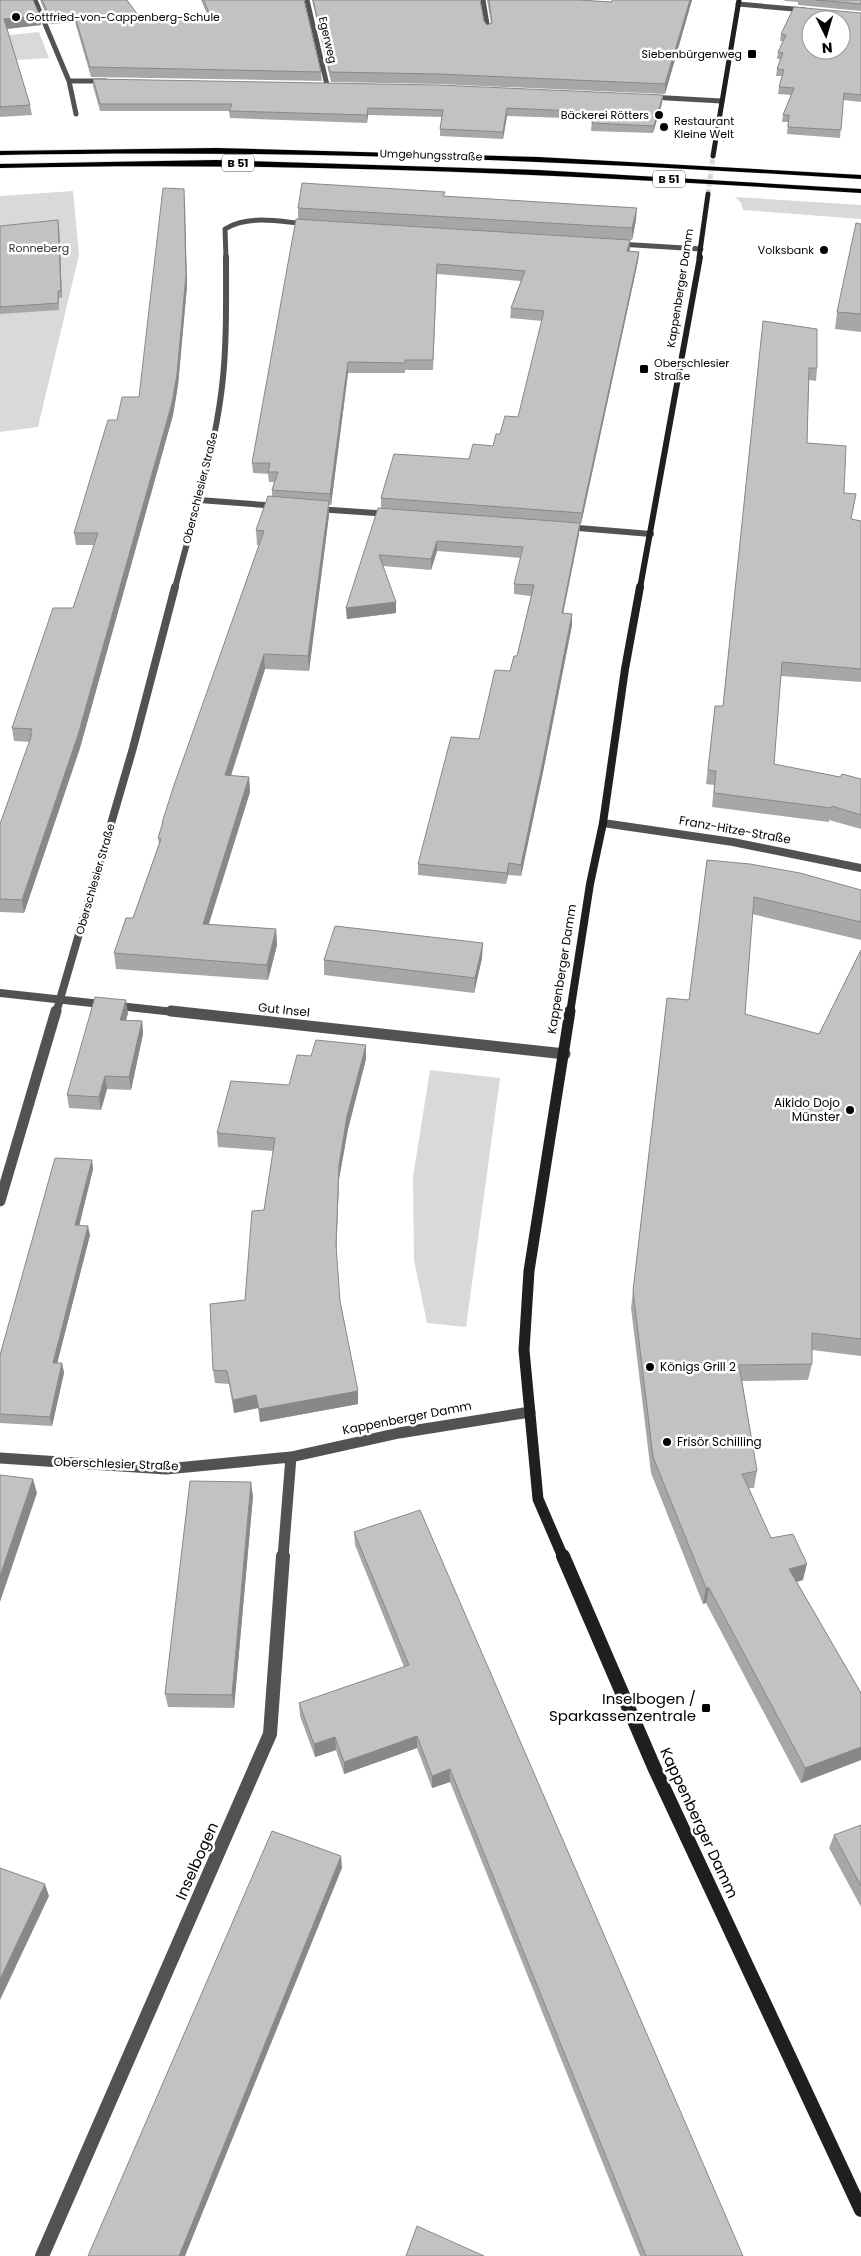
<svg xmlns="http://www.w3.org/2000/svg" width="861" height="2256" font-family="Poppins,sans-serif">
  <rect width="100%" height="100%" fill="#fff"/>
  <path fill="#d9d9d9" d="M39,32L49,58L0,61V36Z
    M73,191L79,255L38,427L0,432V196Z
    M735,197L861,205V219L743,210L741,203Z
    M430,1070L500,1078L466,1327L427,1323L414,1260L413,1177Z"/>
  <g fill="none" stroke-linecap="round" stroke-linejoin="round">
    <path stroke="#d9d9d9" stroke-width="5" stroke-dasharray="5 2.5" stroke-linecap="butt" d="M708,194L713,156"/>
    <g stroke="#dbdbdb" stroke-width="1">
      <path id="trunk" d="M216,148L538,157L861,175V179C574,161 288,149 0,155V151Z
        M216,160L538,170L861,189V193C574,175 288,161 0,168V164Z"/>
    </g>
    <path stroke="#525252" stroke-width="5" d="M35,0L69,81L76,114
      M307,0L327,85
      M483,0L488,30
      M738,4L805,10
      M69,81H106
      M650,97L721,101
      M618,244L701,249
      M226,258L225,229C249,214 281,222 307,224"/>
    <path stroke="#525252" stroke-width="6" d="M199,500L278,506
      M317,509L390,514
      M566,527L651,534
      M175,588C192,522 214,455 222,387C227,344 226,300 226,257"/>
    <path stroke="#525252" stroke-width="8" d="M603,823L733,842L861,868
      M0,993L183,1013
      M56,1013L133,748L175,587"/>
    <path stroke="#525252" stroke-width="11" d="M171,1011L565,1054
      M0,1201L56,1011
      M0,1458L166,1469L291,1457L399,1433L530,1412
      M283,1557L291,1457"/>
    <path stroke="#525252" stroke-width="14" d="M42,2256L270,1734L283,1556"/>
    <path stroke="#1f1f1f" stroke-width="5" d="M713,156L739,0
      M699,258L708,194"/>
    <path stroke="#1f1f1f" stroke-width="6" d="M640,588L700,257"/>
    <path stroke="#1f1f1f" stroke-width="8" d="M570,1013L590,884L603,823L625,669L640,587"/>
    <path stroke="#1f1f1f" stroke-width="11" d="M563,1557L538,1499L524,1350L529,1271L570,1011"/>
    <path stroke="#1f1f1f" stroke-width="14" d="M563,1556L654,1767L861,2210"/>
    <use href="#trunk" fill="#000" fill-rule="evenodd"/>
  </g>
  <path fill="#a7a7a7" d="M0,0L40,16L41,25L7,29L30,105L32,115L0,117Z
    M40,0H127L143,22L208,16L201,0H304L321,72L322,81L91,77L75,22L50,24Z
    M312,0H480L484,21L487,25L491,23L487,0H579L612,2L692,0L665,94L438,84L331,82Z
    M785,0H861V11L798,5V2L784,1Z
    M861,13V102L843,100L840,138L787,134L788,122H782L783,115L791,95L778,94L779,87L782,76H776L777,69L780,59H777L778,52L783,41H780L781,34Z
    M93,79L663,95L662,103L653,133L591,131L592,119L507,116L503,139L440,136V129L442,117L368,115L367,123L230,118L229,111H100L93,86Z
    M445,196L636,220L632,240H630L629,251L639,252L638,261L581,524H580L579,534L563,613L572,625L543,772L521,876L508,875L506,884L418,875V864L479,739L517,656L531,596L514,594V584L521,558L437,551L431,570L383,566L396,613L347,619L346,608L381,508V498L469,459L493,446L500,434L518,417L542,321L510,318L511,308L521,281L437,274L433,370H405V373H348L331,505H329V515L309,671L265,669L231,776L249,777L250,792L209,924L276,929L277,945L268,980L116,969L114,953L133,918L159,844L158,838L162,826V823L259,545H257L256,530L272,496V490L274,482H269L268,474L253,473L252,463L298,219V208Z
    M185,199L187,286L178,385L173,415L80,748L24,913L0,912V913V824L30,742L14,741L12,728L73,608L94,545H76L74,533L117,420L139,397Z
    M861,224V332L835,329L837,312Z
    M0,226H59L62,298H59V310L0,314Z
    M763,321L817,368L816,381L809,380L807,443L844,493L851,519L861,521V682L781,676L774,764L840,777L861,779V829L829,820V822L712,807L714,785L706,784L715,706H723Z
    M707,860L861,890V940L752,914L745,1014L819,1034L861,950V1356L812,1350V1364L808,1380L742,1381L757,1471L754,1488H749L771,1538L803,1580L797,1582L861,1693V1760L801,1783L706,1603L703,1604L651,1473L631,1308L667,998L689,1000Z
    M482,958L474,993L324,975V960Z
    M128,1013L126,1020L142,1021L143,1034L131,1090L107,1089L101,1110L69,1108L67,1095Z
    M366,1045V1059L348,1129L339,1179L336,1255L340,1301L358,1404L260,1422L258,1408L234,1413L229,1384L215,1383L213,1370L245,1300L264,1210L273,1151L218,1147L217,1133L289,1085L311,1056Z
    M92,1160L93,1169L79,1225L90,1235L57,1363H62L64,1373L52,1426L0,1423V1355Z
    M253,1496L234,1708L168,1707L165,1694Z
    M354,1532L743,2256H640L450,1782L432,1788L417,1748L344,1774L336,1750L315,1757L300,1716L299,1703L404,1667L355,1545Z
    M861,1825V1907L829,1848L834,1835Z"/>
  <path fill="#888" d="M690,0H692L665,94V84Z
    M74,13L75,22L50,24L49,15Z
    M40,16L41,25L5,29L4,19Z
    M663,95L662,103L653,133L654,126Z
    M368,108V115L367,123V115Z
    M507,108V116L503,139V132Z
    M184,189L187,286L178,385L173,415L80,748L24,913L22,900L172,403Z
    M637,208L636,220L632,240V228Z
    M58,220L59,226L62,298L61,291Z
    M630,240V249L626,260L627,251Z
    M639,252L638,261L581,524L582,513Z
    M348,362V373L331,505L330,494Z
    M329,501V515L309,671L308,656Z
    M580,523L579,534L561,624L562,613Z
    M437,541V551L431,570V559Z
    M396,602V613L347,619L346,608Z
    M572,614V625L543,772L521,876V865Z
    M264,654L265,669L226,790L225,775Z
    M249,777L250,792L204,939L203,924Z
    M509,863L508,875L506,884L507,873Z
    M276,929L277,945L268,980L267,965Z
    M483,943L482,958L474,993L475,978Z
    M126,1000L128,1013L122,1033L120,1020Z
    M142,1021L143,1034L131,1090L129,1077Z
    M366,1045V1059L348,1129L339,1179L336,1258V1245L339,1165L347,1116Z
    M105,1076L107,1089L101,1110L99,1097Z
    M92,1160L93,1169L77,1235L75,1225Z
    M88,1226L90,1235L55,1372L53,1363Z
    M62,1363L64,1373L52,1426L50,1417Z
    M358,1391V1404L260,1422L259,1409Z
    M256,1395L258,1408L234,1413L233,1400Z
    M33,1479L37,1493L0,1602V1576Z
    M251,1482L253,1496L234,1708L232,1695Z
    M807,1564L803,1580L785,1584L789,1569Z
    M706,1588H709L706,1603L703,1604Z
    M417,1736V1748L344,1774V1762Z
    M335,1737L336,1750L315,1757L314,1744Z
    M861,1747V1760L801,1783L805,1768Z
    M450,1769V1782L432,1788V1776Z
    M341,1856L342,1868L185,2256H179Z
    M45,1884L49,1896L0,2000V1979Z"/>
  <path fill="#c2c2c2" stroke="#888" fill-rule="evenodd" d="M0,0H33L40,16L4,19L30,105L0,107Z
    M42,0H127L143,22L210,16L204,0H304L321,72L90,67L74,13L49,15Z
    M313,0H480L484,21L487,25L492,23L489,0H579L612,2V0H690L665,84L438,74L330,72Z
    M816,0H861V4Z
    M794,7L861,13V95L844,93L841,130L788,127L789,115H783L794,88L779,87L784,70L777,69L783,53L778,52L786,35L781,34ZM811,20H841V50H811Z
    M93,79L438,85L663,95L654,126L592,123L594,112L507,108L503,132L440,129L443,110L368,108L367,115L229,111L232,104H100Z
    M302,183L445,192L443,196L637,208L632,228L298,208Z
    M163,188L184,189L186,275L177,374L172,403L78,735L22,900L0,899V824L32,734H30L32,729L12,728L53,608H73L98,533H74L108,420H117L122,397H139Z
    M296,219L630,240L627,251L639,252L582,513L381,498L394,454L469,459L473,444L493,446L496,434H500L505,416L518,417L544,311L511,308L525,271L437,264L433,360H405V363L348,362L330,494L272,490L278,472H268L270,463H252Z
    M58,220L61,291H58V303L0,307V226Z
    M856,223L861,224V314L837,312Z
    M763,321L817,329V368H809L807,443L846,446L844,493L856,494L851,519L861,521V669L782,662L774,764L840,777L842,774L861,779V815L832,806L831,808L714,793L716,771L708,770L715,706H723Z
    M268,496L329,501L308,656L264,654L225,775L249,777L203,924L276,929L267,965L114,953L126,918H133L161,839L158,838L163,822L162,823L173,788L264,531L256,530Z
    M378,508L580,523L562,613L572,614L543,761L521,865L509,863L507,873L418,864L451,737L479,739L495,670L510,671L514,656H517L534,585L514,584L523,547L437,541L431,559L379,555L396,602L346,608Z
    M707,860L750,864L800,873L861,890V922L754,897L745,1014L819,1034L861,950V1339L812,1333V1364L739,1365L757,1471L742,1474L771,1538L793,1534L807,1564L789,1569L861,1693V1747L805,1768L709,1588H706L653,1457L633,1291L667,998L689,1000Z
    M335,926L483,943L475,978L324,960Z
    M95,997L126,1000L120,1020L142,1021L129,1077L105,1076L99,1097L67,1095Z
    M316,1040L366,1045L347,1116L339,1165L336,1245L340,1301L358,1391L259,1409L256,1395L233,1400L227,1371L213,1370L210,1304L245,1300L252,1211L264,1210L275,1138L217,1133L231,1081L289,1085L297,1055L311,1056Z
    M55,1158L92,1160L75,1225L88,1226L53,1363H62L50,1417L0,1414V1355Z
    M0,1475L33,1479L0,1576Z
    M190,1481L251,1482L232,1695L165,1694Z
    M420,1510L743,2256H646L450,1769L432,1776L417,1736L344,1762L335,1737L314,1744L299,1703L409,1665L354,1532Z
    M861,1825V1886L834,1835Z
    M272,1831L341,1856L179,2256H88Z
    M0,1868L45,1884L0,1979Z
    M417,2226L484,2256H406Z"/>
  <g fill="#000" stroke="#fff" stroke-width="2">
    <circle cx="16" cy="17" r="5"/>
    <rect x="747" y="49" width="10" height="10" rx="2.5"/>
    <circle cx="659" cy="115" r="5"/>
    <circle cx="664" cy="127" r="5"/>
    <circle cx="824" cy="250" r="5"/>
    <rect x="639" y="364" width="10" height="10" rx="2.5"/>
    <circle cx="850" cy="1110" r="5"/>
    <circle cx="650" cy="1367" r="5"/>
    <circle cx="667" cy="1442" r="5"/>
    <rect x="701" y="1703" width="10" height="10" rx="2.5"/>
  </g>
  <g text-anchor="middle" stroke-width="5" stroke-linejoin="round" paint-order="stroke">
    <g font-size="11" fill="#000" stroke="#fff" text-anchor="start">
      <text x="26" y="21">Gottfried-von-Cappenberg-Schule</text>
      <text x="742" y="58" text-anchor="end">Siebenbürgenweg</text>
      <text x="649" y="119" text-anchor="end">Bäckerei Rötters</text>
      <text x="674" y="125">Restaurant<tspan x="674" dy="13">Kleine Welt</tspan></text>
      <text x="814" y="254" text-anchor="end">Volksbank</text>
      <text x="654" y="367">Oberschlesier<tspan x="654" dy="13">Straße</tspan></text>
    </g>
    <g font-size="11" fill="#000" stroke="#fff">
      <text transform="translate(328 40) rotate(77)" y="4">Egerweg</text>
      <text transform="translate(431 155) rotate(2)" y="4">Umgehungsstraße</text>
      <text transform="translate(680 288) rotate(-81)" y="4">Kappenberger Damm</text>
      <text transform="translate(200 488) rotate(-76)" y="4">Oberschlesier Straße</text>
      <text transform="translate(95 879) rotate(-74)" y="4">Oberschlesier Straße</text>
    </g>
    <g fill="#fff" stroke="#4c4c4c" stroke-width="1">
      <rect x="222" y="154.5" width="32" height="17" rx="4"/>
      <rect x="653" y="170.5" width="32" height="17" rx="4"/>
    </g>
    <g font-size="11" font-weight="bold" fill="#000">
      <text x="238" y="167">B 51</text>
      <text x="669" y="183">B 51</text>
    </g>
    <g font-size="11" fill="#303030" stroke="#fff">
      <text x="39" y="252">Ronneberg</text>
    </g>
    <g font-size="12" fill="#000" stroke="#fff">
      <text transform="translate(735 830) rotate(10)" y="4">Franz-Hitze-Straße</text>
      <text transform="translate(562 969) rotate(-81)" y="4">Kappenberger Damm</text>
      <text transform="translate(284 1010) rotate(6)" y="4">Gut Insel</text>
      <text transform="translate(407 1418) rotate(-11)" y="4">Kappenberger Damm</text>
      <text transform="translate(116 1464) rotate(2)" y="4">Oberschlesier Straße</text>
    </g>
    <g font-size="12" fill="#000" stroke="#fff" text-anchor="start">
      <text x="840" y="1107" text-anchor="end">Aikido Dojo<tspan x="840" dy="14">Münster</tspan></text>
      <text x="660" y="1371">Königs Grill 2</text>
      <text x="677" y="1446">Frisör Schilling</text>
    </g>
    <g font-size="15" fill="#000" stroke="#fff" text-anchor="end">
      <text x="696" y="1704">Inselbogen /<tspan x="696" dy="17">Sparkassenzentrale</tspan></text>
    </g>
    <g font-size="15" fill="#000" stroke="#fff">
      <text transform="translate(699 1823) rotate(65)" y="5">Kappenberger Damm</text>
      <text transform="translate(197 1861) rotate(-66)" y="5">Inselbogen</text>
    </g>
  </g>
  <g transform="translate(826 35) rotate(175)"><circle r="24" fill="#ffffff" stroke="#999999"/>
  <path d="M0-4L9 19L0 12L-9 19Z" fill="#000000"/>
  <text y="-8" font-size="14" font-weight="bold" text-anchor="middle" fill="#000000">N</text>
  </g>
</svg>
